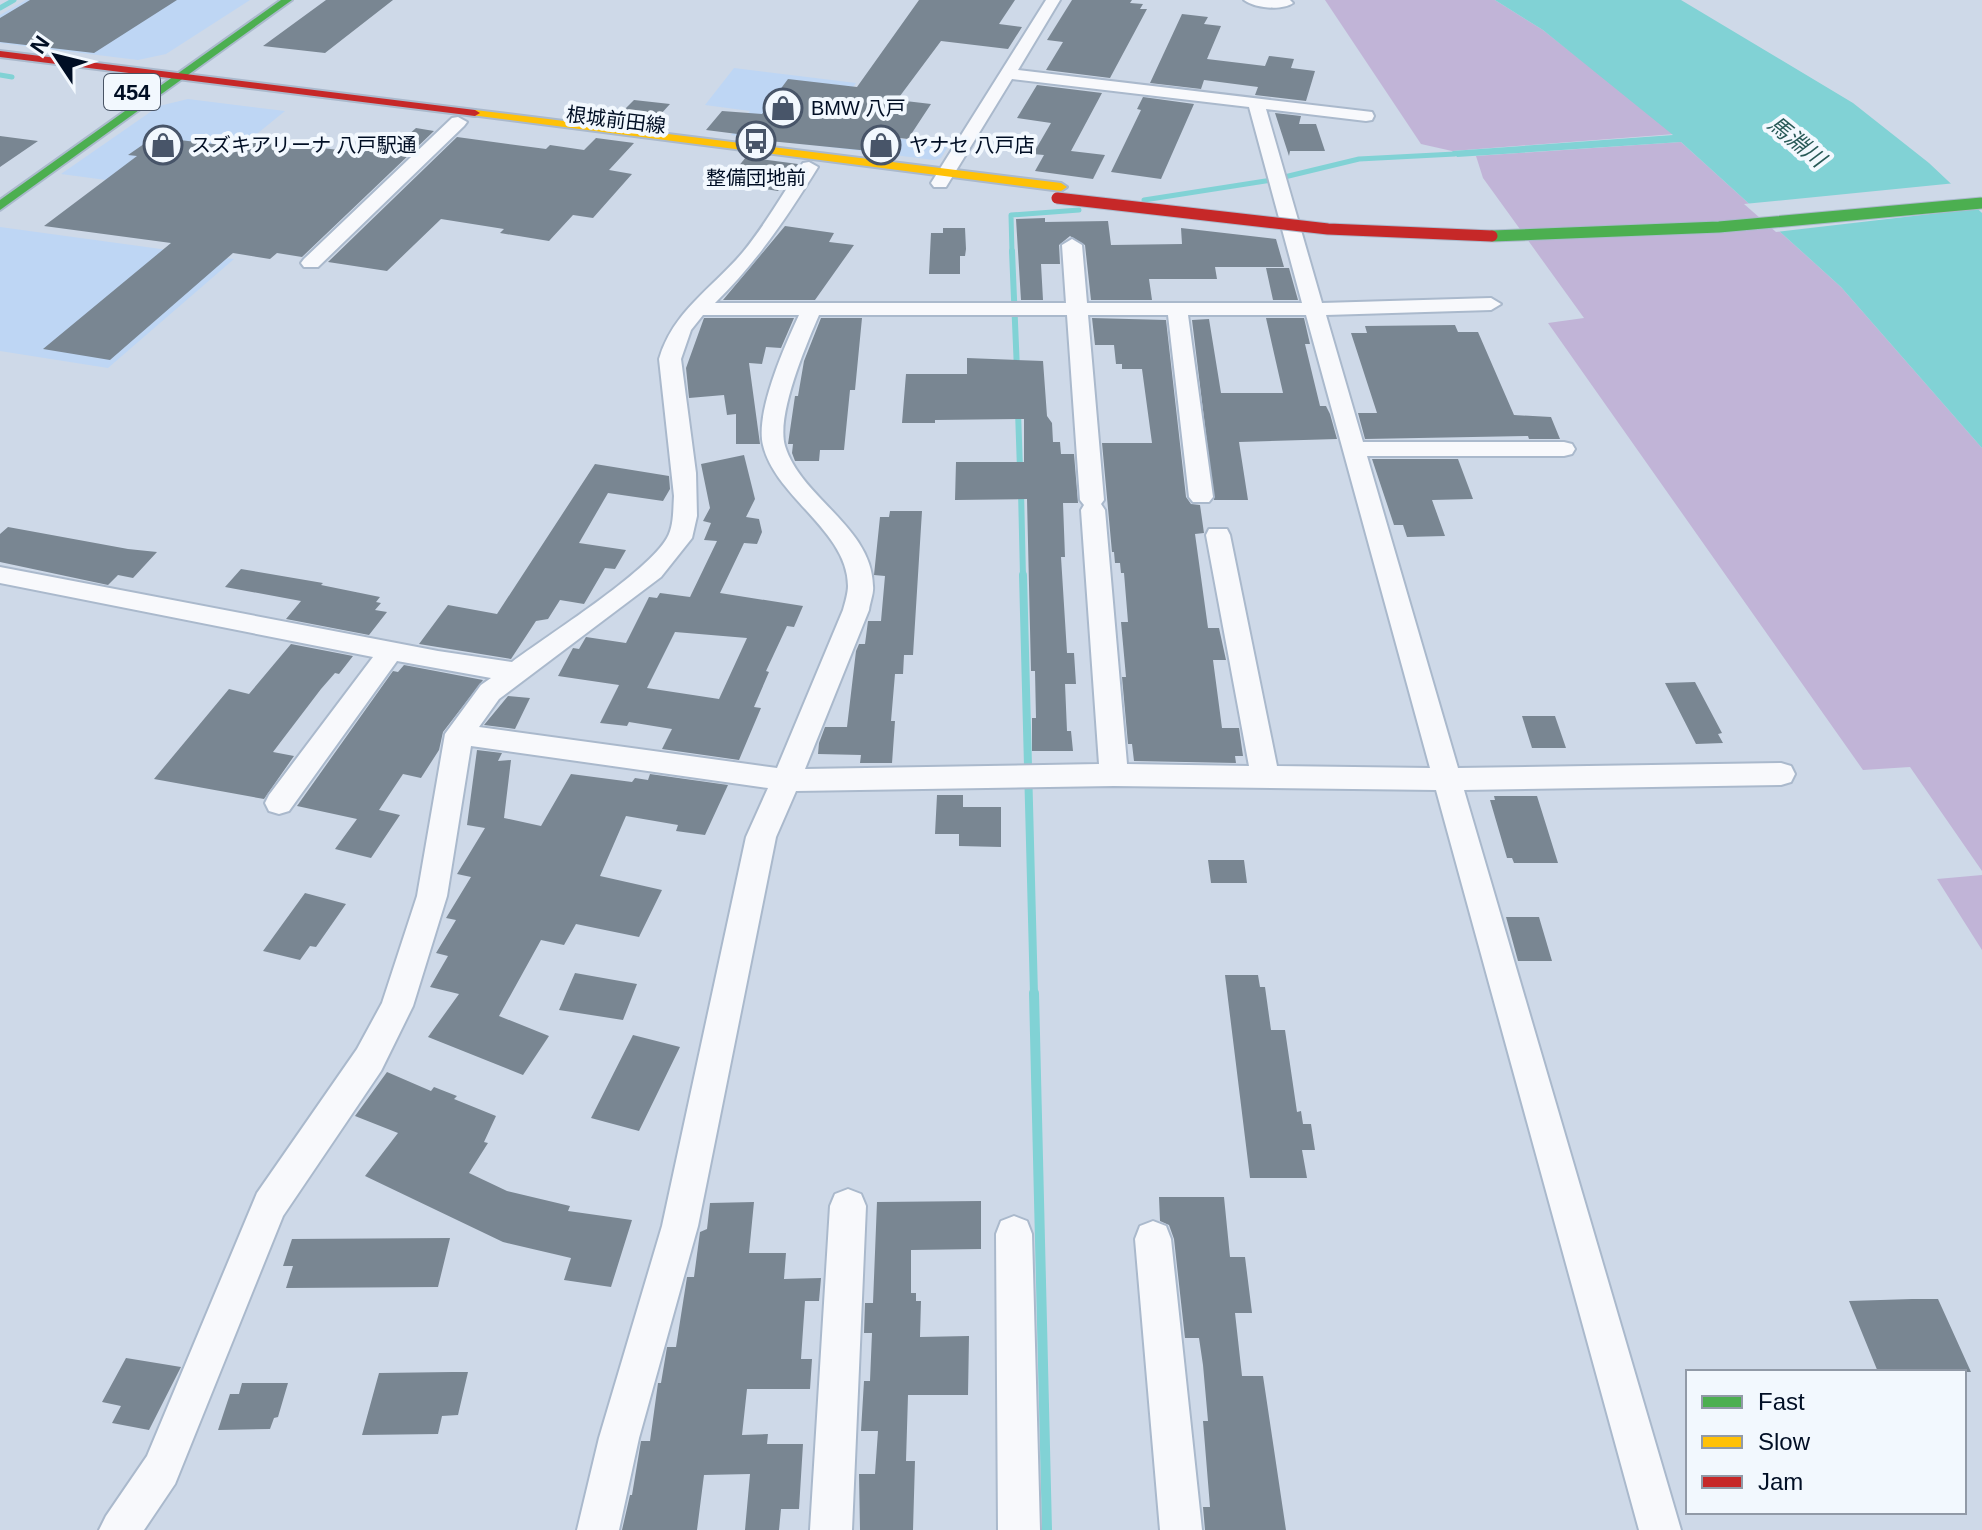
<svg xmlns="http://www.w3.org/2000/svg" width="1982" height="1530" font-family="Arial,'Noto Sans JP',sans-serif">
  <rect width="100%" height="100%" fill="#ced9e8"/>
  <path fill="#bed6f4" d="M26,0H250L166,54L138,60L0,43V15Z
    M734,68L856,83L812,145L731,135L750,111L705,105Z
    M188,99L285,111L242,146L224,144L166,188L61,174L159,106Z
    M826,129L949,145L941,158L934,160L814,145Z
    M0,227L234,259L108,368L0,351Z"/>
  <path fill="#c1b4d7" d="M1325,0H1495L1543,30L1675,134L1452,151L1421,144Z
    M1681,142L1841,287L1982,448V871L1910,767L1863,770L1548,323L1584,318L1483,178L1476,156Z
    M1982,875V950L1937,879Z"/>
  <path fill="#81d2d5" d="M1495,0H1681L1853,103L1929,163L1982,213V448L1841,287L1681,142L1457,157L1452,151L1673,135L1543,30Z"/>
  <path fill="#ced9e8" d="M1956,183L1982,208L1776,232L1744,204Z"/>
  <g fill="none" stroke-linecap="round" stroke-linejoin="round">
    <path stroke="#81d2d5" stroke-width="5" d="M0,8L14,0
      M0,75L12,77
      M1144,200L1272,180L1359,159L1455,154
      M1012,253L1011,215L1079,210"/>
    <path stroke="#81d2d5" stroke-width="6" d="M1012,251L1017,370
      M1018,411L1020,470
      M1021,491L1023,577"/>
    <path stroke="#81d2d5" stroke-width="8" d="M1023,575L1034,995"/>
    <path stroke="#81d2d5" stroke-width="10" d="M1034,993L1047,1530"/>
  </g>
  <path fill="#798692" fill-rule="evenodd" d="M30,0H177L94,53L0,42V18Z
    M326,0H393L325,53L263,46Z
    M919,0H1015L999,24L1022,27L1008,49L941,41L897,100L931,104L908,139L900,138L890,153L760,140L761,137L706,130L722,111L762,114L788,79L857,87Z
    M1072,0H1132L1130,3L1143,4L1140,9H1147L1110,78L1046,70L1063,42L1047,40Z
    M1182,14L1208,17L1204,24L1221,26L1207,59L1265,66L1269,56L1294,59L1291,68L1315,71L1306,101L1255,95L1258,87L1204,80L1201,89L1150,83Z
    M1037,85L1102,93L1071,151L1105,155L1093,179L1035,171L1044,155L1033,154L1051,123L1017,118Z
    M1143,97L1194,104L1161,179L1111,172L1141,110L1137,109Z
    M634,100L670,104L650,126L613,121Z
    M1275,113L1301,116L1299,124H1316L1325,151H1290L1289,156Z
    M416,128L434,131L302,257L277,253L270,259L233,253L110,360L43,349L171,243L44,226L137,156L128,155L154,137L239,147L251,139L363,153L378,141L398,144Z
    M0,136L38,141L0,167Z
    M457,137L546,149L550,145L584,150L596,138L634,143L609,170L632,174L593,218L573,215L549,241L500,233L504,229L441,219L387,271L328,262Z
    M746,157L798,164L778,191L725,183Z
    M1045,218V222L1108,221L1111,245L1182,244L1181,228L1276,239L1284,267H1215L1217,279H1149L1152,300H1091L1085,245L1070,236L1059,245L1060,264H1041L1043,300H1021L1016,219Z
    M785,226L834,233L829,242L854,245L815,300H723Z
    M943,228H965L966,249L965,256H960V274H929L931,233H943Z
    M1266,268H1289L1298,300H1273Z
    M704,318H794L781,348L766,347L762,364L749,363L760,444H736V414L727,415L724,395L689,398L686,368Z
    M821,318H862L855,390H850L844,450H820L819,461H795L792,453L793,444H788L795,396H798L804,361Z
    M1092,318L1166,320L1186,497L1191,504L1200,505L1204,533L1195,534L1208,628H1219L1226,660H1213L1222,728H1239L1243,756H1235L1236,763L1134,761L1132,744H1128L1122,677H1126L1121,622H1128L1124,573H1121L1120,563H1115L1114,552H1112L1102,443H1152L1142,369H1122V364H1116L1114,345H1095Z
    M1266,318H1304L1310,344H1305L1320,406H1326L1330,414L1337,439L1239,442L1248,500H1214L1192,320L1209,319L1221,393H1283Z
    M1455,325L1458,332H1478L1514,415L1551,417L1560,439H1529L1528,436L1365,439L1358,413H1377L1351,333H1367L1365,326Z
    M967,358L1043,361L1047,416L1052,423L1053,442H1060L1061,454H1074L1078,503H1063L1065,557H1061L1067,653H1074L1076,684H1065L1067,731H1071L1073,751H1032V718H1036L1035,671H1031L1027,499L955,500L956,462H1024V419L935,420V423H902L906,374H967Z
    M744,455L755,499L746,517L759,519L762,532L757,544L744,543L720,593L803,606L794,627L787,626L766,671L769,672L754,707L761,708L739,760L662,749L672,729L629,722L627,726L600,723L619,685L558,676L573,648L579,649L586,637L626,643L649,597L657,598L660,593L690,597L717,541L704,540L711,523L703,521L710,508L701,464ZM675,632L747,638L719,699L647,688Z
    M1372,459H1458L1473,499L1432,500L1445,536L1407,537L1403,525H1394Z
    M595,464L669,476L670,489L663,501L608,493L579,543L626,550L615,569L605,568L584,604L560,600L548,619L536,621L511,659L419,644L448,605L497,614Z
    M890,511H922L913,655H904L903,674H895L891,721H895L892,763H860L861,755L818,754L819,743L825,727H847L856,651L859,644H865L868,621H881L885,576L874,575L880,517H889Z
    M8,527L128,549L157,552L133,578L118,575L108,585L0,562V534Z
    M241,569L323,583L321,585L380,597L376,602L381,603L375,610L387,612L369,635L286,619L301,601L225,587Z
    M291,644L353,656L339,674L335,673L321,689L273,752L294,756L264,799L154,779L229,689L249,694Z
    M404,665L483,680L443,732L439,750L421,778L403,774L379,810L400,815L371,858L335,849L357,819L297,806L393,671L398,672Z
    M1695,682L1722,733L1718,734L1723,743L1696,744L1665,683Z
    M508,696L530,698L515,729L484,725Z
    M1522,716H1555L1566,748H1532Z
    M477,750L502,753L498,761L511,760L504,818L541,826L571,774L632,782L635,778L648,780L650,774L728,785L705,835L676,831L678,825L626,816L600,876L662,890L639,937L576,924L564,945L541,940L499,1016L549,1036L523,1075L428,1037L459,994L430,987L448,956L436,953L456,920L446,918L471,877L457,874L485,828L467,825Z
    M937,795H963V807H1001V847L959,846V834H935Z
    M1494,796H1537L1558,863H1514L1512,858H1507L1490,800H1495Z
    M1208,860H1244L1247,883H1211Z
    M305,893L346,904L316,947L310,946L300,960L263,951Z
    M1506,917H1539L1552,961H1518Z
    M575,973L637,984L623,1020L559,1010Z
    M1225,975H1258L1260,987H1265L1271,1030H1285L1297,1112L1301,1111L1303,1124H1311L1315,1150H1302L1307,1178H1250Z
    M633,1035L680,1047L639,1131L591,1118Z
    M387,1072L431,1091L434,1087L457,1096L454,1099L496,1116L484,1142L488,1143L469,1173L507,1191L570,1206L568,1211L632,1220L611,1287L564,1280L571,1258L503,1242L365,1176L398,1133L355,1116Z
    M1159,1197H1224L1230,1257H1245L1252,1313H1235L1242,1376H1263L1286,1530H1205L1203,1507H1210L1203,1421H1208L1203,1365L1199,1338H1185L1174,1239L1169,1225L1160,1221Z
    M981,1201V1249L911,1250V1293H916V1301H921L920,1337L969,1336L968,1395H908L906,1461H915L913,1530H860L859,1474H875L878,1431H861L864,1381H870L872,1333H864L865,1303H873L877,1202Z
    M754,1202L749,1253H786L784,1279L821,1278L819,1301H805L801,1359H812L810,1389H747L742,1435L768,1434L767,1444H803L799,1509H781L779,1530H745L750,1474L704,1475L697,1530H622L630,1495H632L641,1441H650L658,1383H661L667,1347H676L687,1277H694L700,1232L707,1229L710,1203Z
    M450,1238L438,1287L286,1288L293,1266H283L292,1239Z
    M1912,1299H1938L1971,1372H1878L1849,1301Z
    M126,1358L181,1367L149,1430L112,1423L121,1406L102,1402Z
    M452,1372H468L458,1415L442,1416L438,1434L362,1435L379,1373Z
    M242,1383H288L278,1417L274,1418L270,1429L218,1430L230,1394H239Z"/>
  <g fill="none" stroke-linecap="round" stroke-linejoin="round">
    <g stroke="#aab9cc" stroke-width="4">
      <path id="street" d="M1046,0H1060L1018,70L1372,112L1374,116L1372,120L1366,121L1266,109L1322,303L1491,298L1501,304L1491,310L1326,315L1363,442H1564L1572,444L1575,449L1572,454L1564,456H1367L1458,768L1781,763L1791,766L1795,774L1791,782L1781,785L1464,790L1681,1530H1639L1436,790L1114,786L796,791L776,837L698,1226L639,1438L619,1530H577L599,1438L662,1226L746,837L768,788L471,746L447,896L413,1006L381,1071L283,1216L175,1484L144,1530H99L106,1516L147,1456L257,1193L357,1049L382,1003L417,896L445,734L481,685L491,678L397,661L289,811L279,814L269,811L265,803L269,795L373,657L0,583V567L438,651L512,662C548,635 648,572 667,538C674,526 673,510 674,496L659,359C673,311 713,288 743,252C766,224 783,193 803,163L809,162L818,167C787,217 757,262 715,303H1066L1062,245L1072,239L1082,245L1087,303H1302L1249,107L1012,79L946,187H934L931,183ZM703,315H799C785,345 755,413 763,445C775,497 848,531 848,586C848,593 845,603 843,610L777,768L479,727L499,699L661,577L692,538L697,516L696,473L681,359L691,330ZM819,315H1067L1080,500L1084,505L1081,510L1099,764L805,769L869,610C870,602 874,593 873,586C872,527 801,498 785,446C776,415 806,345 819,315ZM1088,315H1168L1189,497L1193,502H1209L1213,497L1188,315H1306L1430,768L1277,766L1230,535L1227,529H1209L1206,535L1249,766L1127,764L1105,510L1101,504L1104,500Z
        M1244,0H1290L1293,3C1282,11 1254,8 1244,0Z
        M458,117L467,122L464,126L318,267H304L301,263L304,259L452,118Z
        M848,1189L861,1194L866,1206L852,1530H810L830,1206L835,1194Z
        M1014,1216L1027,1221L1032,1234L1040,1530H998L996,1234L1001,1221Z
        M1153,1221L1166,1226L1171,1239L1202,1530H1160L1135,1239L1140,1226Z"/>
    </g>
    <g stroke="#aab9cc" stroke-width="4">
      <path id="fast" d="M281,0H292L0,210V200Z"/>
    </g>
    <g stroke="#aab9cc" stroke-width="4">
      <path id="slow" d="M475,110L1061,183L1067,187L1061,191L471,115L470,113Z"/>
    </g>
    <g stroke="#aab9cc" stroke-width="4">
      <path id="jam" d="M0,51L475,110L480,113L475,116L0,57Z"/>
    </g>
    <use href="#street" fill="#f8f9fc" fill-rule="evenodd"/>
    <use href="#fast" fill="#4caf50" fill-rule="evenodd"/>
    <use href="#slow" fill="#ffc107" fill-rule="evenodd"/>
    <use href="#jam" fill="#c62828" fill-rule="evenodd"/>
    <g stroke="#aab9cc" stroke-width="13" stroke-linecap="butt">
      <path id="fast-bridge" d="M1492,236L1719,227L1982,203"/>
    </g>
    <g stroke="#aab9cc" stroke-width="13" stroke-linecap="butt">
      <path id="jam-bridge" d="M1057,198L1328,229L1492,236"/>
    </g>
    <use href="#fast-bridge" stroke="#4caf50" stroke-width="11"/>
    <use href="#jam-bridge" stroke="#c62828" stroke-width="11"/>
  </g>
  <defs>
    <g id="shop-ring" transform="scale(2)"><circle r="9.5" fill="#f2f8fe" stroke="#485569" stroke-width="1.5"/><path d="M-5-2.5h2.3a2.7 3.5 0 0 1 5.4 0H5L5.5 6h-11ZM-1.5-2.5h3a1.5 2.3 0 0 0-3 0Z" fill="#485569"/></g>
    <g id="bus-ring" transform="scale(2)"><circle r="9.5" fill="#f2f8fe" stroke="#485569" stroke-width="1.5"/><path d="M-5-6H5V4H4V6H2V4H-2V6H-4V4H-5ZM-3.5-4V0h7V-4ZM-3.5 1.2v1.5H-2V1.2ZM2 1.2v1.5H3.5V1.2Z" fill="#485569"/></g>
  </defs>
  <g fill-rule="evenodd">
    <use href="#shop-ring" x="783" y="108"/>
    <use href="#bus-ring" x="756" y="141"/>
    <use href="#shop-ring" x="163" y="145"/>
    <use href="#shop-ring" x="881" y="145"/>
  </g>
  <g text-anchor="middle" stroke-width="8" stroke-linejoin="round" paint-order="stroke">
    <g font-size="20" fill="#000e24" stroke="#f2f8fe" text-anchor="start">
      <text x="811" y="115">BMW 八戸</text>
      <text x="191" y="152">スズキアリーナ 八戸駅通</text>
      <text x="909" y="152">ヤナセ 八戸店</text>
      <text x="756" y="185" text-anchor="middle">整備団地前</text>
    </g>
    <g font-size="20" fill="#000e24" stroke="#f2f8fe">
      <text transform="translate(616 120) rotate(7)" y="7">根城前田線</text>
    </g>
    <rect fill="#f2f8fe" stroke="#495465" stroke-width="2" x="104" y="74" width="56" height="36" rx="6"/>
    <g font-size="22" font-weight="bold" fill="#000e24">
      <text x="132" y="100">454</text>
    </g>
    <g font-size="22" font-style="italic" fill="#285957" stroke="#f2f8fe">
      <text transform="translate(1797 141) rotate(39)" y="8">馬淵川</text>
    </g>
  </g>
  <rect x="1686" y="1370" width="280" height="144" fill="#f2f8fe" stroke="#919aa7" stroke-width="2"/>
  <rect x="1702" y="1396" width="40" height="12" fill="#4caf50" stroke="#919aa7" stroke-width="2"/>
  <text x="1758" y="1410" font-size="24" fill="#000e24">Fast</text>
  <rect x="1702" y="1436" width="40" height="12" fill="#ffc107" stroke="#919aa7" stroke-width="2"/>
  <text x="1758" y="1450" font-size="24" fill="#000e24">Slow</text>
  <rect x="1702" y="1476" width="40" height="12" fill="#c62828" stroke="#919aa7" stroke-width="2"/>
  <text x="1758" y="1490" font-size="24" fill="#000e24">Jam</text>
  <g transform="translate(56 56) rotate(305)" stroke="#f2f8fe" stroke-width="6" paint-order="stroke">
  <path d="M0-6L14 30L0 20L-14 30Z" fill="#000e24"/>
  <text y="-12" font-size="22" font-weight="bold" text-anchor="middle" fill="#000e24">N</text>
  </g>
</svg>
